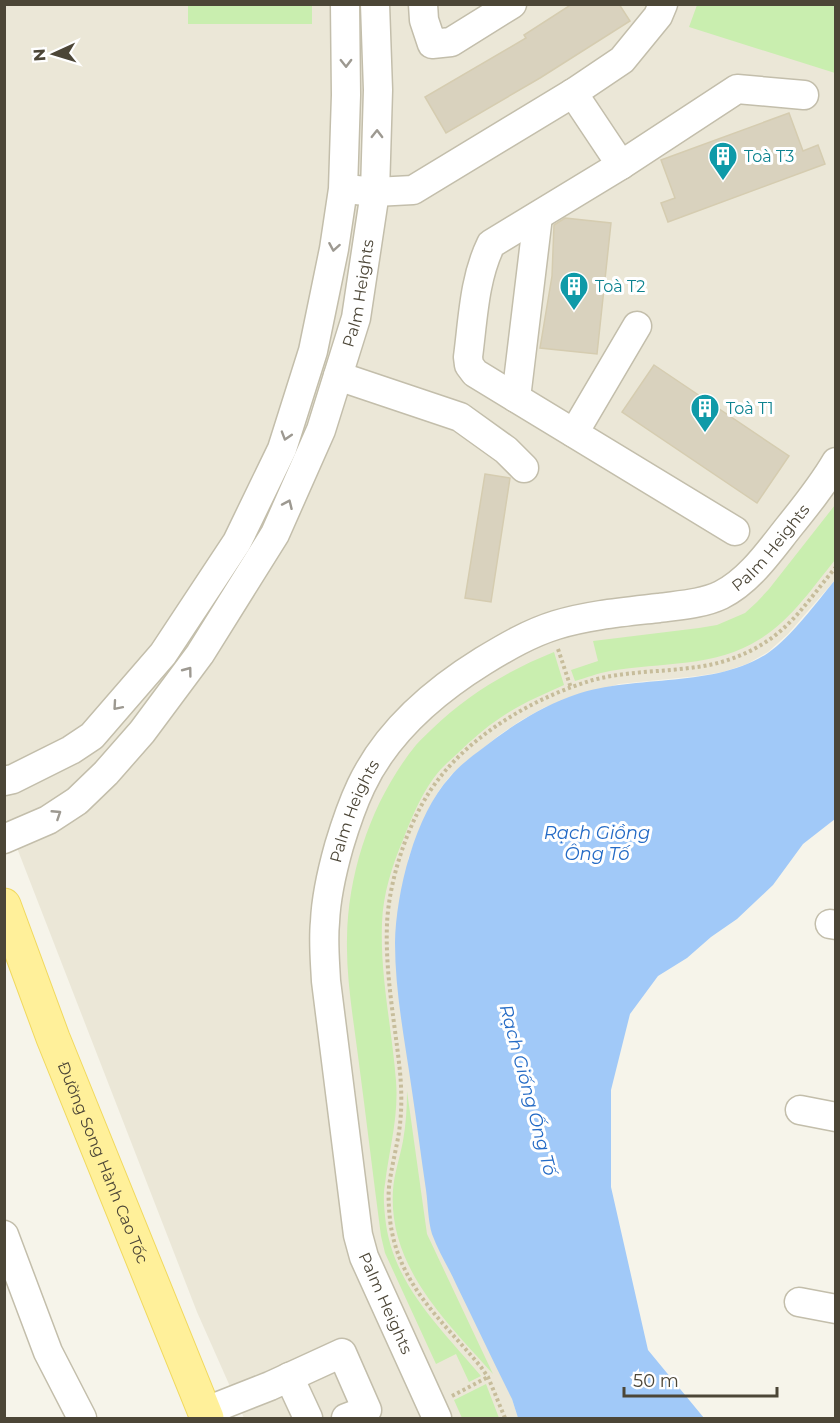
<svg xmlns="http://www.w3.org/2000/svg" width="840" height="1423" font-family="Montserrat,sans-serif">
  <rect width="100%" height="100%" fill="#f6f4ea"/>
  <path fill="#ebe7d7" d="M5,5H835V580L788,634L768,652L747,664L723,672L698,676L619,684L545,707L520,721L498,736L451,775L440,789L431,804L420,828L408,859L512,1399L518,1418H244L197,1312L5,817Z"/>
  <path fill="#c9eeaf" d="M188,5H312V24H188Z
    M697,5H835V73L689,27Z
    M835,505V560C813,587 791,620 760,639C715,668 661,662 610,671C598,673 586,678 575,681L571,670L598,661L593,641L699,628L717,625L745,613L757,602L769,589Z
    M554,652L564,685C542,695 520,704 500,718C485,728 471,740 458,753C449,761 440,769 433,779C420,797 411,819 403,840C392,866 383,894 382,923C380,977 392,1028 396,1081C399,1116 389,1150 385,1184C383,1195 384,1205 385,1216C391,1283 440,1327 481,1376L469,1382L456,1354L436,1364L385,1253L381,1236C373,1176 366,1116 358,1056C353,1017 346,977 347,938C348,870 373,798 416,745C421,739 427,734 432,729C467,695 509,670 554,652Z
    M407,1091L427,1234L493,1374C446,1321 388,1267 393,1190C394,1174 400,1157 403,1141C406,1124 407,1107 407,1091Z
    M486,1384L499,1418H462L454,1400Z"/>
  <path fill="#a1c9f8" d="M835,580V819L803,844L773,885L737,919L711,937L687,958L658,976L630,1014L611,1090V1187L648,1350L704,1418H518L512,1399C493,1361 475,1323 456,1284C449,1268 438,1251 432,1234C428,1221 428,1204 426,1190C421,1157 417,1124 412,1091C405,1042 395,992 395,943C396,892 415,815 450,777C459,766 472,756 483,748C510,727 537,709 569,697C631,673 712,690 768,653C791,637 817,602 835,580Z"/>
  <path fill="#d9d2be" stroke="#d5ccb0" stroke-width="1.5" d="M572,4H619L630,21L540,78L446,133L425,97L526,38L524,35Z
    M789,113L803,151L818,145L825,164L668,222L661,203L675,198L661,160Z
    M565,218L611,223L597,354L540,348L552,276L554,225Z
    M654,365L789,456L757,503L622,412Z
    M485,474L510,478L491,602L465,598Z"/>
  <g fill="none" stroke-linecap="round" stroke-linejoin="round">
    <g stroke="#c3beab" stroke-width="31">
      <g id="minor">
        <path d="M423,4L424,20L432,44L451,42L512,4"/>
        <path d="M573,93L621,165"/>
        <path d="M356,190L375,192L413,190L573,93L622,60L658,16L663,4"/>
        <path d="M338,376L460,417L506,450L524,468"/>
        <path d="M516,398L538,216"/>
        <path d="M574,433L637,326"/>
        <path d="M735,531L475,373L469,365L468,357C473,319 474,279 491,244L621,165L737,89L804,95"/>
        <path d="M4,781L13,779L71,750L92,736L163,654L237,542L282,449L313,351L334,249L343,189L346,95L345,4"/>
        <path id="s1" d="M4,839L48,820L77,801L106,773L142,732L200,654L275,534L321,430L356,318L375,192L378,90L375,4"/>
        <path d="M830,924L836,925"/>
        <path d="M800,1110L836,1117"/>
        <path d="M4,1235L48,1352L82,1418"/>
        <path d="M799,1302L836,1309"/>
        <path d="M289,1377L308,1418"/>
        <path d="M204,1412L270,1386L342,1353L367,1410L346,1418"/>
        <path id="s2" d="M437,1418L364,1257L358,1235L326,981C325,961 323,941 325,922C326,896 332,871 339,846C345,826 352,805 361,786C386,733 433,692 483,661C506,647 530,633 556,625C589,615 624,612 659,608C680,605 702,604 721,595C749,581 769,552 788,528C805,507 822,486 836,462"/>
      </g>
    </g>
    <g stroke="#f1d95e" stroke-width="35">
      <g id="major">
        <path id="s3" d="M4,905L53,1038L207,1418"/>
      </g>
    </g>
    <path stroke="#c7bd9b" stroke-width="4" stroke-dasharray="3 3" stroke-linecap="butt" d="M558,649L571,688
      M452,1396L488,1377
      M505,1418L488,1377L481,1367C442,1320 398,1285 390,1220C389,1209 388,1198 389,1187C391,1170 395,1154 398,1138C402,1116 402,1094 400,1072C395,1023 385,974 387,924C389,877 411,812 441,776C477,731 538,696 593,680C627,671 663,672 697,667C729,663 762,649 786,626C804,609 819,587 836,567"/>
    <use href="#minor" stroke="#fff" stroke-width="28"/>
    <use href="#major" stroke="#fff09a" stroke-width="33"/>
  </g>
  <defs><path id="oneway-chevron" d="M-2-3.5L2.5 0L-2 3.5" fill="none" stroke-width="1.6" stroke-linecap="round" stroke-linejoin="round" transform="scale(1.5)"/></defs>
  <g stroke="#9d9991">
    <use href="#oneway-chevron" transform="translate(346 63) rotate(89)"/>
    <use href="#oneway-chevron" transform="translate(377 134) rotate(-89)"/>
    <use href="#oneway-chevron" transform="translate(334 247) rotate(100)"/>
    <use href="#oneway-chevron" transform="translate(286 436) rotate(107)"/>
    <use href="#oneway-chevron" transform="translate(288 504) rotate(-66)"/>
    <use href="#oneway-chevron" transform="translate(188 671) rotate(-53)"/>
    <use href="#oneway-chevron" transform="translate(117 706) rotate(131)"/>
    <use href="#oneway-chevron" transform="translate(57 814) rotate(-33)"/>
  </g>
  <defs>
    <g id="building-pin" transform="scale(1.5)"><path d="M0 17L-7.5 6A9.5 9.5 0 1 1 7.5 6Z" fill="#0f9aa8" stroke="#fff"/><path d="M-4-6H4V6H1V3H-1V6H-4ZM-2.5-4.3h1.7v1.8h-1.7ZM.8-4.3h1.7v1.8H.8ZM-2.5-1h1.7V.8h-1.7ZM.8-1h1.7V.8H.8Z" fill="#fff"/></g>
  </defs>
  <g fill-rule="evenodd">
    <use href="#building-pin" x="723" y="156"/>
    <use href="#building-pin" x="574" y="286"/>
    <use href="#building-pin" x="705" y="408"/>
  </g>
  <g text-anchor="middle" stroke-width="6" stroke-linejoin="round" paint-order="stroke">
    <g font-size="16" fill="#0d838f" stroke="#fff" text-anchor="start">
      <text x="744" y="162">Toà T3</text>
      <text x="595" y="292">Toà T2</text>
      <text x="726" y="414">Toà T1</text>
    </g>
    <g font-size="16" fill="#4c4637" stroke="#fff">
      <text dy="6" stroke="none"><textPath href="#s1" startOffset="672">Palm Heights</textPath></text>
      <text dy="6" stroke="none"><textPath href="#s2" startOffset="1152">Palm Heights</textPath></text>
      <text dy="6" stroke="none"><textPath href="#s2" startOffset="630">Palm Heights</textPath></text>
      <text dy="6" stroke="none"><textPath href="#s3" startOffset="276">Đường Song Hành Cao Tốc</textPath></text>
      <text transform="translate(386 1303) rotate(66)" y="6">Palm Heights</text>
    </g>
    <g font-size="18" font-style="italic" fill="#236ac5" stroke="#fff">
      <text x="597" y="839">Rạch Giồng<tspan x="597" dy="21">Ông Tố</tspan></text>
      <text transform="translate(528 1090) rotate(75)" y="6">Rạch Giống Ống Tố</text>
    </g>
  </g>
  <rect width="840" height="1423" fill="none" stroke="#4c4637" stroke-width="12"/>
  <g transform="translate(54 54) rotate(266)" stroke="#ffffff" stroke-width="4.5" paint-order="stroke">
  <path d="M0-4.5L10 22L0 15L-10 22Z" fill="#4c4637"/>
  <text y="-9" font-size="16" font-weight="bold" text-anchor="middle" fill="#4c4637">N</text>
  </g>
  <path d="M624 1387v9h153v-9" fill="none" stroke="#4c4637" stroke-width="3"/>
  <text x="633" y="1387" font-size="18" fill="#4c4637" stroke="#ffffff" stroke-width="4.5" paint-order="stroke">50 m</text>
</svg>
